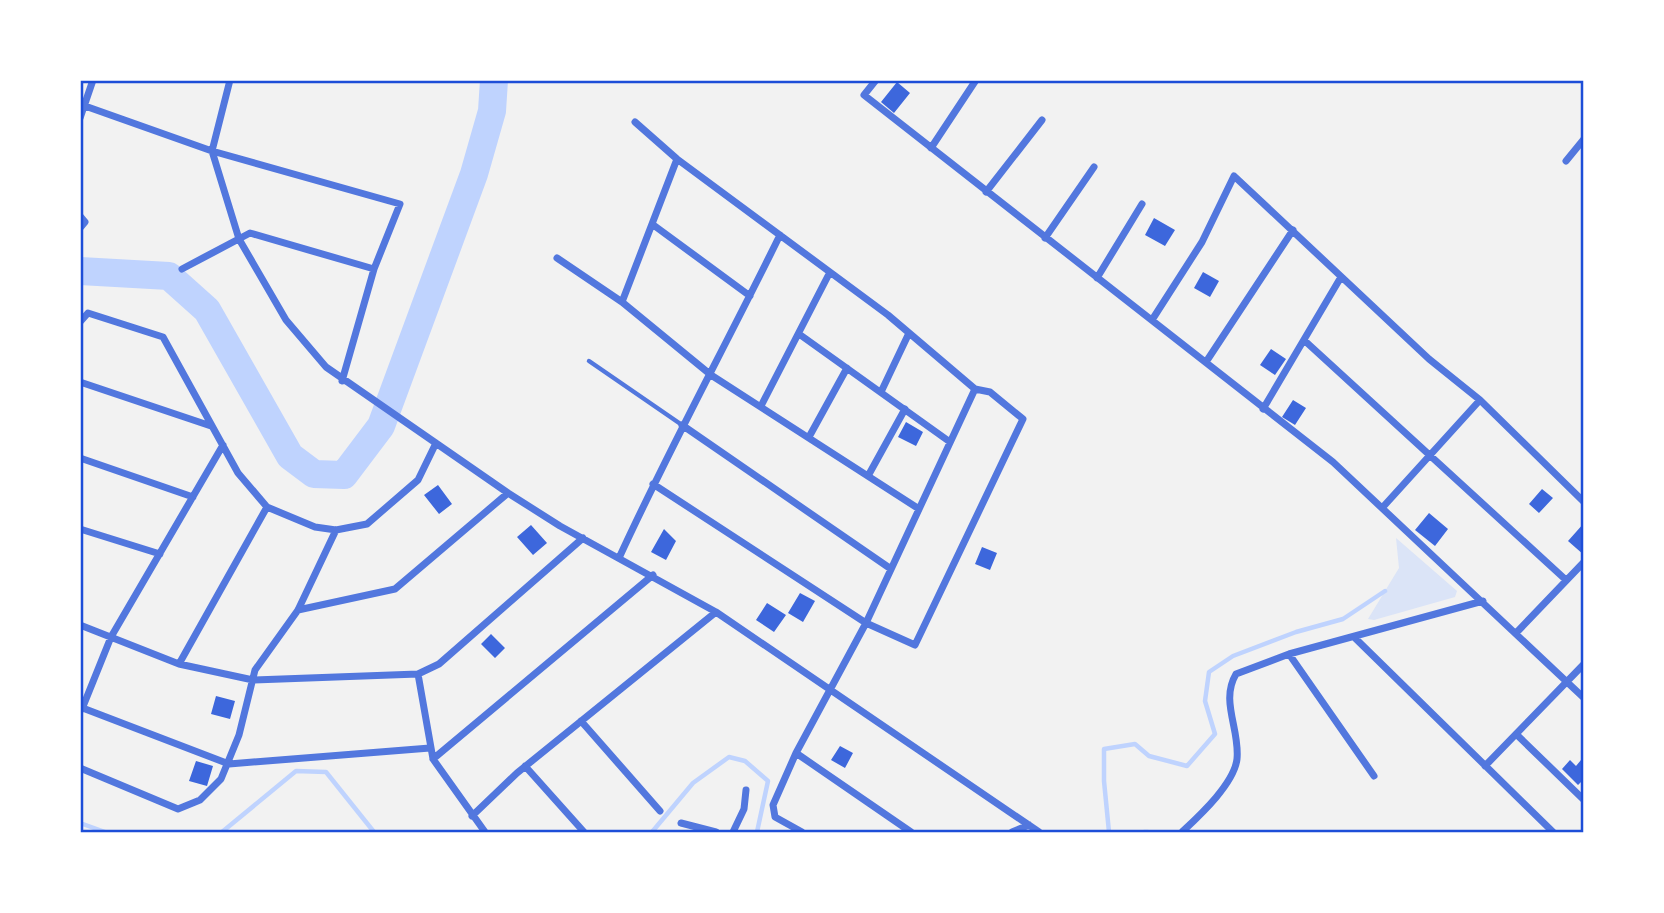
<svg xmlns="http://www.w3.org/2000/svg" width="1664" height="913" font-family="'Noto Sans',sans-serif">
  <rect width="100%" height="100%" fill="#f2f2f2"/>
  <path fill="#dbe4f7" d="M1396,538L1457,591L1455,597L1374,620L1368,619L1399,568Z"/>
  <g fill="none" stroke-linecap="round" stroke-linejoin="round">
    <path stroke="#bfd3fe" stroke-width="4.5" d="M80,823L105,832
      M222,832L296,771L326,772L374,832
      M652,832L693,783L729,757L745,761L768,781L757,832
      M1109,832L1104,781V749L1135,744L1149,756L1187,766L1215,734L1205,701L1209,672L1233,656L1296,632L1343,619L1385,591
      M1144,832H1148"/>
    <path stroke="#bfd3fe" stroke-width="28" d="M80,271L169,276L207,310L290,456L314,474L344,475L381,426L474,174L492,111L494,80"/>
  </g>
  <path fill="#3d67dc" d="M897,82L910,93L894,113L881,102Z
    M1154,218L1175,230L1165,246L1145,235Z
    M1203,272L1219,281L1210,297L1194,288Z
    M1271,349L1286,359L1275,375L1260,365Z
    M1293,400L1306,408L1295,425L1282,417Z
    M906,422L923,432L916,446L898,437Z
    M438,485L452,504L439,514L424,495Z
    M1542,489L1553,498L1539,513L1529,504Z
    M1429,513L1448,529L1435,546L1415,530Z
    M1584,523V555L1568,541Z
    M531,525L547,543L533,555L517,537Z
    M664,529L676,541L666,560L651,552Z
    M982,547L997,553L990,570L975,564Z
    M800,593L815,601L803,622L788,613Z
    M767,603L786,615L774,632L756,620Z
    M491,634L505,648L495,658L481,644Z
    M216,696L235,701L230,719L211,714Z
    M840,746L853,753L845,768L831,760Z
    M1570,760L1576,766L1581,760L1584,762V779L1578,785L1562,769Z
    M196,761L213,766L207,786L189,781Z"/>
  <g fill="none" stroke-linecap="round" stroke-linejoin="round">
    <path stroke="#5277de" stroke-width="4.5" d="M589,361L682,425"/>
    <path stroke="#5277de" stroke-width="7" d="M230,80L212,151L239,239L286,320L326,367L508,493L560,526L716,612L1039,832
      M876,80L864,95L1333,462L1584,698
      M85,106L212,151L400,204L374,269L342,381
      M80,118L93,80
      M635,122L677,159L888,315L975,389L990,392L1023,419L915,645L866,623L653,484
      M931,148L976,80
      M1566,161L1584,139
      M986,192L1042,120
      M80,216L85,222L80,228
      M652,224L750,296
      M1045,238L1094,167
      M557,258L622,302L711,375L919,509
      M182,269L250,233L374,269
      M1097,278L1142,204
      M622,302L677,159
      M1152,320L1202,242L1234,176L1429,359L1480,400
      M80,322L88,313L163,337L238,473L267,507L315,527L336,530L367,524L418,480L436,443
      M799,334L950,442
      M1305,341L1566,580
      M1206,362L1293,230
      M80,382L211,426
      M881,392L909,333
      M761,406L830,272
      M1263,409L1341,277
      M682,425L891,569
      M809,437L847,368
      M80,458L193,497
      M868,476L905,409
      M1382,508L1480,400L1584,502
      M80,529L160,554
      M619,558C669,449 727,343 780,235
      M298,610L395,589L508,493
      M80,625L179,664L253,680L418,674L439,664L583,538
      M1517,632L1584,562
      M1355,638L1553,832
      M1289,654L1374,776
      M179,664L267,507
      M418,674L433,759L485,832
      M80,707L229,764L430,748
      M82,709L111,637L223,445
      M581,721L660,811
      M1516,734L1584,800
      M796,753L773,805L775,817L802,832
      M433,759L653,575
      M525,766L584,832
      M1485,766L1584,664
      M80,768L178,809L200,800L221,779L239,735L255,670L298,610L336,530
      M472,816L517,773L716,612
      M681,823L716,832
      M733,832L744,809L746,790
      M911,832L796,753L866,623L975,389
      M1012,832L1029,825
      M1182,832C1199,816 1234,784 1237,759C1240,729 1220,701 1236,674L1289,654L1483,601"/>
  </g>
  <rect width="1664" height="913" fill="none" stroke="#ffffff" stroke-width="164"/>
  <rect x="82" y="82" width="1500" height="749" fill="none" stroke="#1d4ed8" stroke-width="2.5"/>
</svg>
